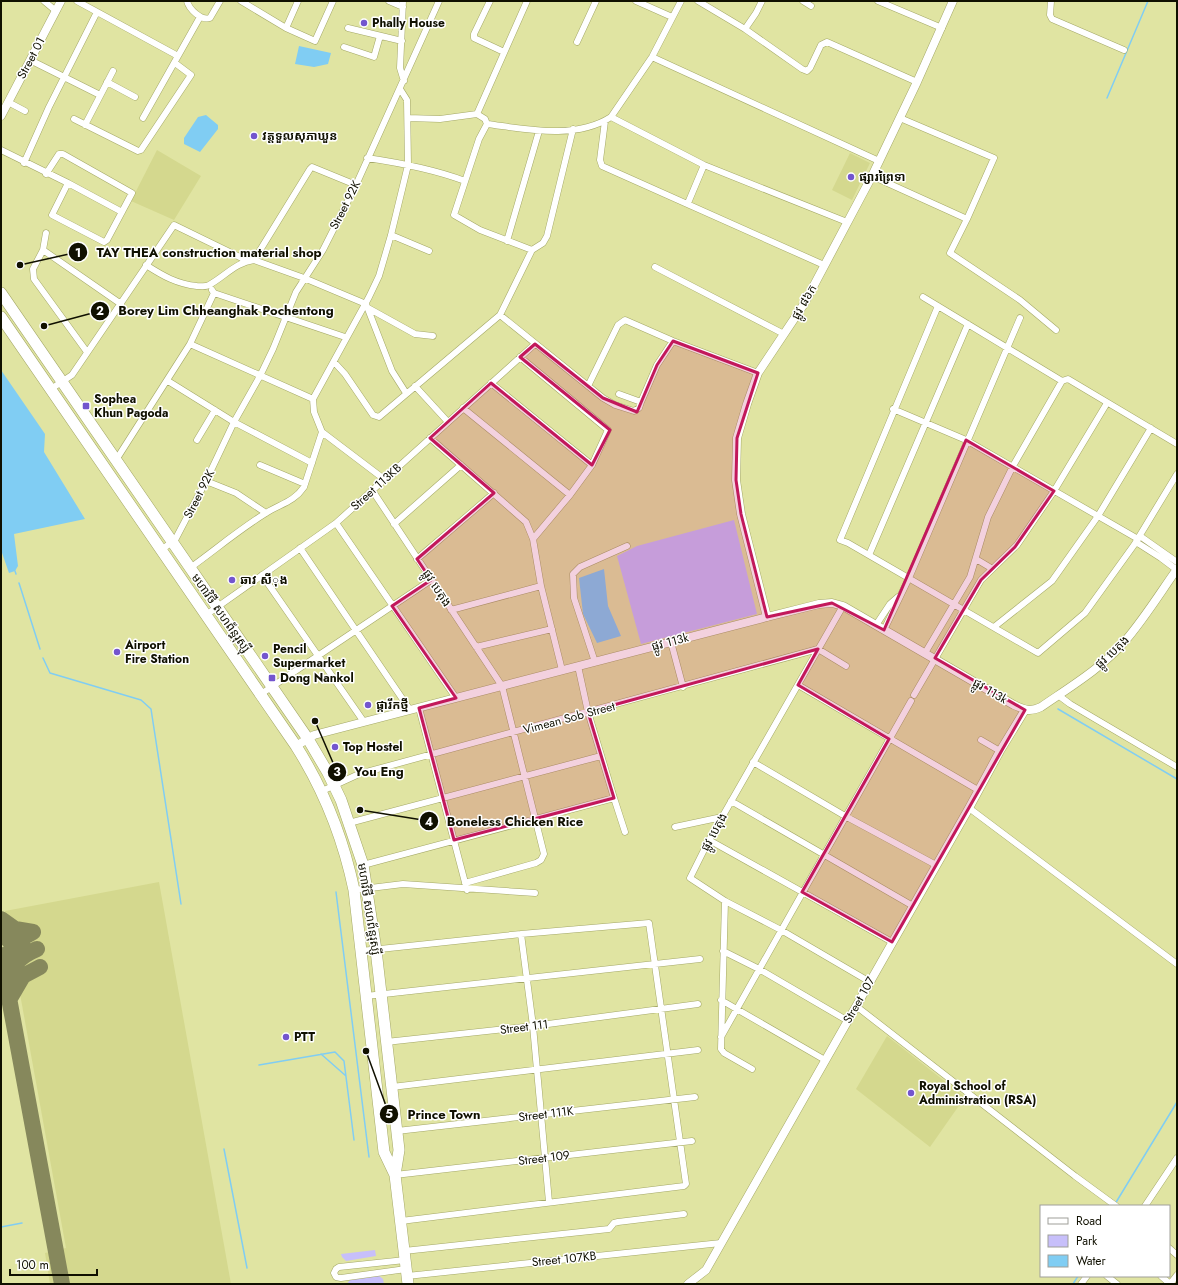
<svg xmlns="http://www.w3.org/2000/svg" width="1178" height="1285" font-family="Jost,'Noto Sans Khmer',sans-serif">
  <rect width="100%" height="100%" fill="#e0e4a2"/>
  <path fill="#d4d88e" d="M157,150L201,176L174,220L131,201Z
    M850,153L870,163L852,200L832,190Z
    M159,882L231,1284H50L45,1253L66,1248L5,911Z
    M887,1036L965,1097L930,1147L856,1089Z"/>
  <path fill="#c7bffa" d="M734,520L757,614L641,644L617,556L637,546Z
    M375,1250L376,1256L346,1261L342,1257L341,1254Z
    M378,1275L383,1279L384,1284H347L351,1278Z"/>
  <path fill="#80cdf3" d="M299,46L331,53L328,64L314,67L295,64Z
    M206,115L218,125V129L200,152L184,144V138L198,117Z
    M1,370L45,434L44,452L85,519L14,534L18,566L15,571L9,573L1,550Z
    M604,569L608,606L621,636L597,643L583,614L579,578Z"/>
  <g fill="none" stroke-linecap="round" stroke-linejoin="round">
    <path stroke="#80cdf3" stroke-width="1.5" d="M1107,98L1148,1
      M15,571L16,574
      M19,583L40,649
      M43,658L50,673L141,700L151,709L181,904
      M1058,709L1177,779
      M336,892L369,1157
      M321,1054L346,1076
      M259,1065L335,1052L344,1061L354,1140
      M224,1149L247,1268
      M1115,1204L1177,1102
      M1,1227L22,1223
      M1073,1284L1078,1276"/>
    <path stroke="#86885c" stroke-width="16" d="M1,919L15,929L33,932
      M1,933L14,945L24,948
      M1,955L62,1284
      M2,963L17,941L33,932
      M7,986C10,966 20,956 37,949
      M9,1000L23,976L40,967"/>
    <g stroke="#a4a867" stroke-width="7">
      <path id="minor" d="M44,1L56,11
        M77,1L178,56
        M187,1C189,9 201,21 210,18L220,1
        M241,1L286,28L315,41L333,1
        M389,1L403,7
        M403,1L400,68L404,81
        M490,1L474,34V38L504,52
        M636,1L672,17
        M698,1L745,29L802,69L807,71L810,68L821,45L827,42L917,82
        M803,1L811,6
        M878,1L942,28
        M1051,1L1050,15L1052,19L1124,50
        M286,28L298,1
        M348,28L402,41
        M745,29L756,13L762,1
        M577,42L596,1
        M344,47L374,57L380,36
        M652,57L879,161
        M30,60L100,95
        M107,82L135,97
        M8,102L25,111
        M477,114L527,1
        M611,117L704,165L847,222
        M143,118L200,17
        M408,118L440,119L477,114L485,119L487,124C526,129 575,140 611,117L652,57L681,1
        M900,118L994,158L967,219
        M74,119L138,151L141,150L191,75L175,63
        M605,121L600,160L602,166L824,265
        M487,124L479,139L454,215L480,230L532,250
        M85,125L113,71
        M1,150L68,183L122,212
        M367,158C401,163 433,169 465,181
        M24,163L49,107L97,12
        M46,174L59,154H63L132,193L107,240L104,242L52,215L68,183
        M872,176L967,219L950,253L1020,300L1056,330
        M688,203L704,165
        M46,233L43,250L33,269L34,279L87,352
        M391,235L429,251
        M507,241L539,131
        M43,250L121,304
        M254,260L310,169L312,167L356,185
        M146,265C163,276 177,284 197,286C201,286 206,287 209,285C224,277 236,262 254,260L304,278L366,304L392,371L406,393
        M655,267L784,334
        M212,290L214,293L345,337
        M923,297L1062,381
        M938,306L840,540L848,543L1038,653L1085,613L1134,545L1177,474
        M368,308L415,334L433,336
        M500,315L603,398L615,405L634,411L639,408L641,402
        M190,344L313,399
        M520,357L608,430L592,465L570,495L533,539
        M334,362L345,374L373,415L379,417L500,315L532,250L543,243L547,236L573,129
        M168,381L234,422L312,463
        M491,383L592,465
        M415,386L448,422
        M588,386L618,325L625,320L673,341L758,373
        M51,389L72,375L174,225L248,261
        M619,394L641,402L657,365L673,341
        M463,408L570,495
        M893,409L966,440L1138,539
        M430,438L526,522L533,539L541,586L562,670
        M197,440L215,410
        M116,460L190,344L214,293
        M260,465L305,484
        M384,479L322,432L314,412L313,399L369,297L379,276L391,235L408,165L407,100L400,89
        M206,481L236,493L266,513
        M372,490L502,686L544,854L541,860L536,863L465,883
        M336,523L456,698
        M394,524L461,465
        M1140,536L1177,562
        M1136,542L1161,558L1177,570
        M300,548L410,710
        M161,550L175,540L206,481L234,422L260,376L273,349L296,292L323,250L356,185L439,1
        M869,555L968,324
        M417,559L494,493
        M976,559L991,568
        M190,568C215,550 240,529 266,513C280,504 294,502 304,487L322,432
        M262,575L364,722
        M843,606L709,840L690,878L725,901L781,930L870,982
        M451,610L541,586
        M206,615L336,523L535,344
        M876,625L890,604L898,597
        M994,627L1052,581L1098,516L1151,428
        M884,630L909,578L1020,318
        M671,642L683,687
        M476,647L552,629
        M925,653L970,577L988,517L1013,466L1062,381L1068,379L1177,444
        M595,662L574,598L573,574L580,567L627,546
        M578,666L588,712L614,798
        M798,685L978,790
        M261,694L431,580
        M914,695L981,580L1017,545L1054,491L1107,403
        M1058,695L1070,704L1177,767
        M419,708L467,890
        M981,740L1000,751
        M753,762L845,816L936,865
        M322,791L359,774L818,649L846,666
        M731,801L913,906
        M969,808L1177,964
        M349,823L601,756
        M675,827L722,817
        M709,840L892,942
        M363,865L614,798L625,832
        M354,890L403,884L535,893
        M725,901L721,1049L724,1053L752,1069
        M521,934L533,1026L549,1202
        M361,951L521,934L649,923L686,1184L684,1186L401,1221
        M723,951L759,969L848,1021
        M366,996L700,959
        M721,1000L825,1060
        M856,1006L1075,1176L1116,1206
        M721,1037L911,701
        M386,1042L533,1026L698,1004
        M392,1087L698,1050
        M397,1131L695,1097
        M395,1175L692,1141
        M1145,1206L1177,1158
        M1169,1248L1177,1255
        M404,1251L609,1229L614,1223L618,1222L684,1214
        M405,1260L339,1267L336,1269L334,1273L336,1277L341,1278L406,1269
        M407,1276L721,1243
        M1107,1276L1117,1284
        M1161,1276L1170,1284
        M1081,1284L1087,1276
        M1170,1284L1177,1275"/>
    </g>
    <g stroke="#a4a867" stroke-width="9">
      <path id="tertiary" d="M1,116L61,1
        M767,617L741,514L736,480L737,438L747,404L758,373L804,304L872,176L917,82L953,1
        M296,746L314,735L767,617L819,604L832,603L843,606L1014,705C1025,710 1030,712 1041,707C1070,687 1102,668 1125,641C1144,619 1160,593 1177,569
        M688,1284L706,1270L969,808L1000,751L1025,710"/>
    </g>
    <g stroke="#a4a867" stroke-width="12">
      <path id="trunk" d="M1,293L308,739L328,773L341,800L363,865L376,950L399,1150L395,1175L408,1284
        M1,317L296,746C324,790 343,838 354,890L384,1152L395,1175"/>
    </g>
    <use href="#minor" stroke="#fff" stroke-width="6"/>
    <use href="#tertiary" stroke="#fff" stroke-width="8"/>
    <use href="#trunk" stroke="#fff" stroke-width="11"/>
  </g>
  <path fill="#c2185b" fill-opacity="0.2" stroke="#c2185b" stroke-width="3" stroke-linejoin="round" d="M673,341L758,373L737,438L736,480L741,514L767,617L832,603L884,630L966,440L1054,491L1015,547L981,580L935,658L1025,710L892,942L802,892L889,739L798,685L818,649L588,712L614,798L454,840L419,708L456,698L392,606L431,580L417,559L494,493L430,438L491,383L592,465L610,430L520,357L535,344L603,398L637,412L657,365Z"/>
  <g fill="#7355ce" stroke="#fff" stroke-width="1.5">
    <circle cx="364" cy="23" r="4"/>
    <circle cx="254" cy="136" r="4"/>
    <circle cx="851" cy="177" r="4"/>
    <rect x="82" y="402" width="8" height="8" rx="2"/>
    <circle cx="232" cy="580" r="4"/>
    <circle cx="117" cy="652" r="4"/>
    <circle cx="265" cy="656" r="4"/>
    <rect x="268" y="674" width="8" height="8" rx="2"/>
    <circle cx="368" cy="705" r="4"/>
    <circle cx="335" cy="747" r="4"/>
    <circle cx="286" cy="1037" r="4"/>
    <circle cx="911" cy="1093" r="4"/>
  </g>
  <g text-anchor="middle" stroke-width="3" stroke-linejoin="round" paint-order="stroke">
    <g font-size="12" font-weight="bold" fill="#101000" stroke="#fff" text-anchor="start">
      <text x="372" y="27">Phally House</text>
      <text x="262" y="140">វត្តទួលសុភាឃួន</text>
      <text x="859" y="181">ផ្សារព្រៃទា</text>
      <text x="94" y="403">Sophea<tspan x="94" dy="14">Khun Pagoda</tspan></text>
      <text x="240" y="584">ឆាវ សីុង</text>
      <text x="125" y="649">Airport<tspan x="125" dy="14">Fire Station</tspan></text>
      <text x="273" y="653">Pencil<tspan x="273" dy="14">Supermarket</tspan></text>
      <text x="280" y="682">Dong Nankol</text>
      <text x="376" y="709">ផ្ការីកថ្មី</text>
      <text x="343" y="751">Top Hostel</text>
      <text x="294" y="1041">PTT</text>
      <text x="919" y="1090">Royal School of<tspan x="919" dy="14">Administration (RSA)</tspan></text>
    </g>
    <g font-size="12" fill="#101000" stroke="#fff">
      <text transform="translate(31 58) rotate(-62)" y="4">Street 01</text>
      <text transform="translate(345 205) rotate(-63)" y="4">Street 92K</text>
      <text transform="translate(804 302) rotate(-60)" y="4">ផ្លូវ ៨៦ក</text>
      <text transform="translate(376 487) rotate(-42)" y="4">Street 113KB</text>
      <text transform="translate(199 494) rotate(-63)" y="4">Street 92K</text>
      <text transform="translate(437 588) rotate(57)" y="4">ផ្លូវ បេតុង</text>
      <text transform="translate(221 613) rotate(55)" y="4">មហាវិថី សហព័ន្ធរុស្ស៊ី</text>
      <text transform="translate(670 642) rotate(-15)" y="4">ផ្លូវ 113k</text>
      <text transform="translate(1112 652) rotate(-43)" y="4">ផ្លូវ បេតុង</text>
      <text transform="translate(990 691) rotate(30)" y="4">ផ្លូវ 113k</text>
      <text transform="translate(569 718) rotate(-15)" y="4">Vimean Sob Street</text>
      <text transform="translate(714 832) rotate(-61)" y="4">ផ្លូវ បេតុង</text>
      <text transform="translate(369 909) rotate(81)" y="4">មហាវិថី សហព័ន្ធរុស្ស៊ី</text>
      <text transform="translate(859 1000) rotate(-60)" y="4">Street 107</text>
      <text transform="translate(524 1027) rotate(-7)" y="4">Street 111</text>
      <text transform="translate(546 1114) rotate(-7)" y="4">Street 111K</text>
      <text transform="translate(544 1158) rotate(-7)" y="4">Street 109</text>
      <text transform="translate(564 1259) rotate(-6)" y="4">Street 107KB</text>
    </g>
  </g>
  <path fill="none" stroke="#101000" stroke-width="1.5" d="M20 265L78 252M44 326L100 311M315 721L337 772M360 810L429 821M366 1051L389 1114"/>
  <g fill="#101000" stroke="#fff" stroke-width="1.5">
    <circle cx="20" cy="265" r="4"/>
    <circle cx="44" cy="326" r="4"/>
    <circle cx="315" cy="721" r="4"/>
    <circle cx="360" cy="810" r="4"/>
    <circle cx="366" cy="1051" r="4"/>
    <circle cx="78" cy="252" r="10"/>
    <circle cx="100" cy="311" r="10"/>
    <circle cx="337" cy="772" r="10"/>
    <circle cx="429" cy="821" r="10"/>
    <circle cx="389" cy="1114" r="10"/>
  </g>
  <g font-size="12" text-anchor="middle" font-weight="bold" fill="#fff">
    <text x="78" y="257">1</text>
    <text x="100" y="315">2</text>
    <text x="337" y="776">3</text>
    <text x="429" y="826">4</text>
    <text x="389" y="1118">5</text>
  </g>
  <g font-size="13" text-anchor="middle" font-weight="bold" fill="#101000" stroke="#fff" stroke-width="3" stroke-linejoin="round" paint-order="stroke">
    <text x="209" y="257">TAY THEA construction material shop</text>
    <text x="226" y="315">Borey Lim Chheanghak Pochentong</text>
    <text x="379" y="776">You Eng</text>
    <text x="515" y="826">Boneless Chicken Rice</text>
    <text x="444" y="1119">Prince Town</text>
  </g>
  <rect width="1178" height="1285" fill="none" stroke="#101000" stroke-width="4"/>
  <rect x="1040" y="1205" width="130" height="72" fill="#ffffff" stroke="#9f9f99"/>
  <rect x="1048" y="1218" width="20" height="6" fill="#ffffff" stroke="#9f9f99"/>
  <text x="1076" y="1225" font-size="12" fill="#101000">Road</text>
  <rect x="1048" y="1235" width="20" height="12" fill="#c7bffa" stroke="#9f9f99"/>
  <text x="1076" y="1245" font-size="12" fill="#101000">Park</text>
  <rect x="1048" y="1255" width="20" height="12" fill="#80cdf3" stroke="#9f9f99"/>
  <text x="1076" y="1265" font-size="12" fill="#101000">Water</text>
  <path d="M10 1269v6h87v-6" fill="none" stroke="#101000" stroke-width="2"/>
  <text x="16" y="1269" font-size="12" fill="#101000" stroke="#ffffff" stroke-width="3" paint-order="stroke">100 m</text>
</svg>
